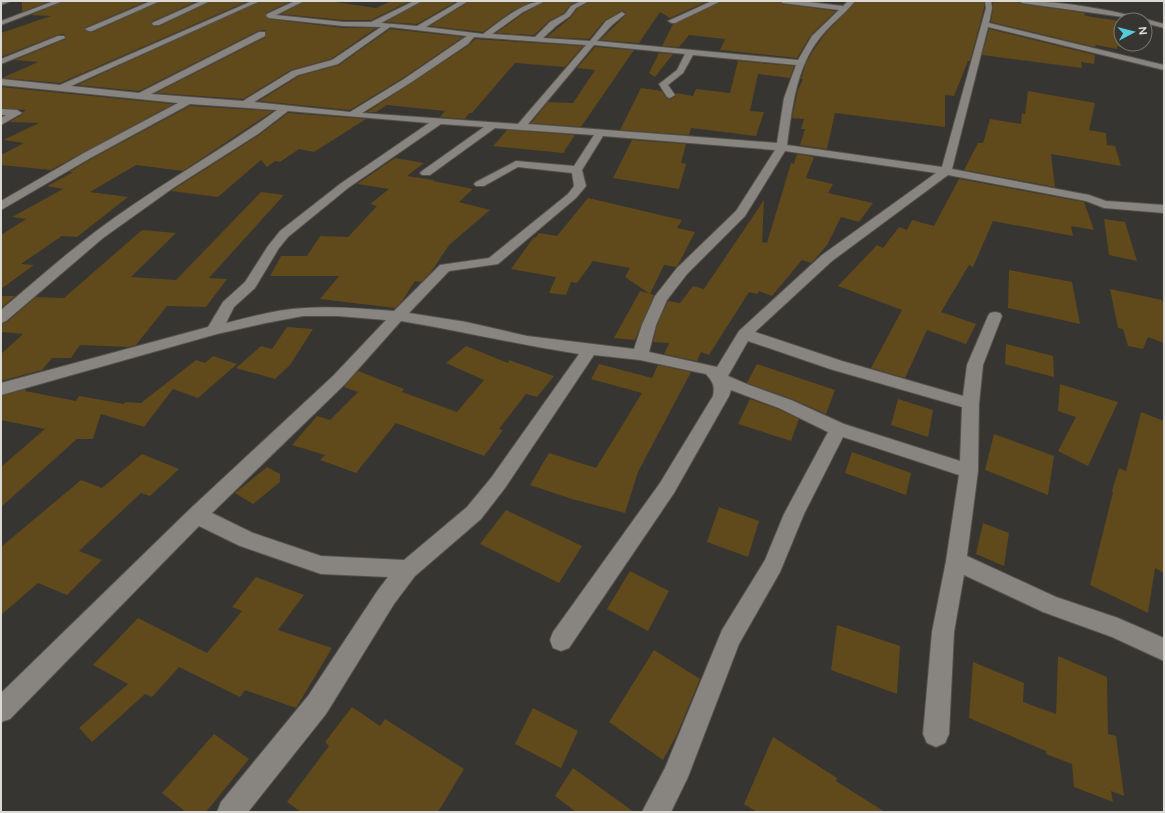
<svg xmlns="http://www.w3.org/2000/svg" width="1165" height="813" font-family="Figtree,sans-serif">
  <rect width="100%" height="100%" fill="#373531"/>
  <path fill="#60491b" d="M22,1H50L22,12Z
    M64,1H147L84,28L89,32H93L161,1H197L151,22V24L153,26H160L211,1H248L60,83L2,78L38,62L15,60L66,39L64,34L57,35L1,57V33L51,16L31,15Z
    M261,1H291L266,13L265,16L269,19L343,28H376L331,59L291,70L243,99L156,93L266,37V32L265,30L258,31L139,91L77,85Z
    M305,1H329L376,8L391,1H410L371,20H343L281,14Z
    M423,1H457L417,24L386,22Z
    M469,1H534L512,11L483,32L430,26Z
    M546,1H578L570,5L564,13L549,21L534,35L496,33L524,13Z
    M590,1H708L670,18L660,12L639,43L600,40L626,15V13L623,11L605,20L589,39L547,37L571,17L577,9Z
    M722,1H779L783,4L836,11L811,35L797,58L720,50L725,39L689,35L679,47L662,46L673,24Z
    M856,1H984V8L970,61H968L954,96L945,95V127L835,113L827,149L800,145L805,129H801L804,119L792,118L798,90L803,79H801L806,63L813,51L824,35Z
    M993,1L1018,2L1022,4L1085,13L1084,15L1092,17L1121,21V47L1117,46V49L1096,45L1095,47L991,22L993,8Z
    M390,29L463,37L403,78L350,110L259,101L299,76L339,65Z
    M989,29L1095,55L1094,64L1081,62L1082,68L982,55Z
    M475,39L583,46L565,67L515,63L472,113H469L465,119L440,117L445,111L387,105L376,112H367L469,45Z
    M595,47L634,50L581,127L531,123L548,102L573,103L595,70L577,68Z
    M659,53L673,54L655,77L649,73Z
    M738,61L794,66L790,78L758,74L750,111L764,112L756,136L691,128L689,135L620,130L641,88L662,91L666,98L670,99L676,96V93L693,96L696,89L730,93Z
    M1,87L173,104L51,170L1,165V155L24,143L3,140L39,123L9,122L23,114V112L26,110L1,108Z
    M1028,91L1095,103L1089,130L1106,133L1107,145L1115,146L1121,166L1051,154L1055,187L964,170L978,143H983L990,119L1021,124L1022,113L1025,114Z
    M190,106L273,111L183,171L136,165L90,192L128,197L77,237L62,236L21,264L34,265L1,289V235L26,219L12,217L63,189L47,186L73,172H69L93,158Z
    M288,113L366,119L314,152L299,149L280,162L275,161L267,167L261,160L218,197L171,191L259,135Z
    M507,130L575,135L563,153L493,146Z
    M632,140L686,144L681,163L686,164L679,189L613,178Z
    M797,154L814,157L806,178L833,184L828,193L873,203L859,222L841,217L827,245L816,258L811,263L802,260L772,296L759,291L757,294L749,292L709,355L701,352L697,361L664,354L669,343L653,342L657,325L668,301L680,303L693,286L704,289L764,200L762,242L767,243L791,163L794,164Z
    M395,158L424,163L407,176L434,180L433,181L473,189L459,202L490,210L449,245L431,272L421,282L415,281L402,301L395,308L320,299L339,276H270L281,256H307L320,236L348,237L377,206L370,204L389,189L357,184Z
    M959,179L1084,202L1094,230L1071,226L1073,236L993,221L973,267L969,265L941,312L976,324L966,344L927,330L905,378L871,368L902,310L838,286L877,245L883,248L899,227L907,230L912,220L934,226Z
    M261,192L284,195L209,278L227,279L206,307L167,306L136,345L129,347L80,345L71,358H52L42,370L1,381V354L23,334L1,332V324L7,322L36,297L64,298L142,230L176,233L131,277L176,280Z
    M588,198L682,220L677,228L695,232L678,265L676,267L664,265L650,294L625,277L630,268L593,261L577,283L571,282L566,295L549,293L556,277L511,269L534,237L535,238L539,233L557,236Z
    M1104,219L1125,222L1137,261L1109,255Z
    M1009,270L1072,282L1080,324L1008,308Z
    M1110,289L1162,300L1164,306V343L1148,337L1143,349L1128,346L1123,329L1118,328Z
    M640,291L654,295L635,340L614,338Z
    M1,296H15L1,308Z
    M287,327L313,329L290,365L275,379L236,368L261,346L272,349Z
    M1006,344L1053,356L1054,377L1005,364Z
    M466,346L508,363L509,360L554,376L537,397L526,394L499,429L503,430L484,456L396,423L356,473L320,460L325,455L292,445L317,416L330,420L358,392L344,387L358,371L404,389L402,392L457,412L484,380L446,363Z
    M213,356L237,364L198,398L173,389L144,427L101,414L93,439H77L1,507V467L45,429L1,420V396L26,389L25,391L76,401L79,396L124,404L125,402L141,403L196,360L205,363Z
    M599,364L652,378L658,365L691,372L638,472L625,513L572,499L530,485L549,453L596,468L642,393L591,379Z
    M757,364L835,390L826,414L792,399L747,383Z
    M1060,384L1118,402L1088,466L1058,451L1076,417L1058,411Z
    M750,399L778,409L799,419L791,441L738,424Z
    M898,399L933,410L928,437L891,425Z
    M1141,412L1164,421V573L1155,568L1148,613L1090,585L1113,492L1112,491L1119,468L1126,471Z
    M994,434L1054,456L1048,495L985,470Z
    M852,452L911,473L906,495L845,473Z
    M142,454L179,469L150,496L141,493L79,551L102,560L67,595L38,583L1,615V547L81,480L102,488Z
    M267,467L280,474V482L253,504L235,493Z
    M719,507L759,521L748,557L707,542Z
    M506,510L582,546L559,583L480,544Z
    M983,523L1009,533L1004,566L976,554Z
    M630,571L669,591L648,631L607,609Z
    M256,577L304,595L278,630L332,648L296,708L245,690L240,697L179,667L152,697L145,694L92,742L79,728L128,684L93,665L138,618L207,653L242,611L232,607Z
    M837,625L900,646L897,694L831,670Z
    M654,650L700,679L677,734L663,760L609,722Z
    M1058,656L1107,677L1108,734L1116,736L1124,796L1111,791L1113,802L1074,787L1072,764L1046,754V751L969,718L973,662L1024,683L1023,702L1056,714Z
    M352,707L380,726L385,719L464,769L438,812H301L287,802L329,746L325,742Z
    M533,708L578,731L561,768L515,744Z
    M214,734L249,759L206,812H186L162,793Z
    M773,737L837,778L836,781L885,812H757L744,804Z
    M573,768L634,812H576L555,796Z"/>
  <g fill="none" stroke-linecap="round" stroke-linejoin="round">
    <g stroke="#54514d" stroke-width="2">
      <path id="minor" d="M1,1H11L1,5Z
        M54,1H63L1,25V21Z
        M151,1H160L92,31H89L85,29Z
        M201,1H210L159,25H153L152,23Z
        M252,1H260L71,86L139,93L259,32H265V36L151,94L243,101L292,71L332,60L381,27L343,26L269,18L266,16L267,14L295,1H304L276,15L343,22H371L414,1H422L381,23L417,26L460,1H468L426,27L483,34C501,21 523,1 545,1L523,12L492,34L535,37L550,22L565,14L571,6L581,1H589L576,8L570,16L556,26L543,38L590,41L606,21L622,12L625,14L624,15L612,25L597,41L798,60L812,36L839,10L783,3L780,1H800L843,6L848,1H855C844,15 829,25 819,39C796,68 792,109 787,145L942,167L986,8L985,1H991L992,8L989,23L1164,65V70L988,27L952,169L1089,195L1106,201L1164,205V213L1104,208L1086,201L948,175L832,261L755,332L842,361L963,396L967,365L988,316L990,313L995,312L1000,313L1002,316L983,365L979,404L978,471L967,556L1056,597L1118,618L1164,638V661L1112,637L1043,612L964,575L954,632L949,734L945,743L936,747L927,743L923,734L932,632L946,561L959,475L843,437L804,514L780,572L739,644L688,777L671,812H642L665,768L722,630L765,560L784,514L828,432L779,408L731,390L729,396L674,493L569,648L561,651L553,648L550,640L553,632L660,483L713,396C715,386 713,382 706,374L640,360L594,355L505,488L481,519L415,576L394,604L326,714L248,812H217L221,802L308,696L378,590L388,577L321,574L240,546L199,526L10,719L1,722V693L190,509L333,376L386,320L338,316H303L266,323L217,334L1,395V383L208,327L223,302L245,282L268,246L280,231L340,184L429,123L288,111L258,134L173,188L103,238L6,321L1,323V310C32,284 62,257 95,232C153,188 218,153 277,110L190,104L92,157L1,210V201L84,153L178,103L1,85V79L60,85ZM390,27L467,36L404,79L350,112L254,102L298,75L338,64ZM474,37L586,45L518,124L362,113L410,83L468,44ZM594,45L685,54L677,70L659,84L667,97L670,98L675,95L668,85L683,73L693,55L796,65L784,98L777,143L528,124ZM441,124L484,127L422,171L420,173L422,175H430L495,128L594,135L574,166L516,161L476,182L474,184L476,186H484L518,167L572,173L574,186L568,194L489,258L440,265L394,311C365,309 335,306 305,308C278,309 251,317 226,323L234,307L255,288L279,248L288,237L348,188ZM603,136L775,150L736,211L677,268L655,296L642,325L634,349L527,336L466,322L409,313L449,271L498,264L576,198L586,186L582,170ZM785,151L936,173L822,255L739,331L717,367L649,352L656,325L667,300L687,274L745,216ZM401,321C461,331 520,345 579,354L491,478L467,507L404,560L321,556L253,533L212,513L345,384ZM748,341L830,369L962,407L960,461L844,424L791,400L749,385L728,376Z
        M712,1H721L675,23H672L668,21Z
        M1019,1C1067,1 1118,11 1164,24V28L1145,23V20H1134L1123,17L1022,3Z
        M58,36H64L65,38L1,64V59Z
        M1,109L17,110L22,113L1,125V118L6,115H1Z"/>
    </g>
    <use href="#minor" fill="#888580" fill-rule="evenodd"/>
  </g>
  <rect width="1165" height="813" fill="none" stroke="#dbd9d6" stroke-width="4"/>
  <g transform="translate(1133 32) rotate(83)"><circle r="19" fill="#373531" stroke="#797773"/>
  <path d="M0-3L7 15L0 10L-7 15Z" fill="#55cadf"/>
  <text y="-6" font-size="11" font-weight="bold" text-anchor="middle" fill="#dbd9d6">N</text>
  </g>
</svg>
